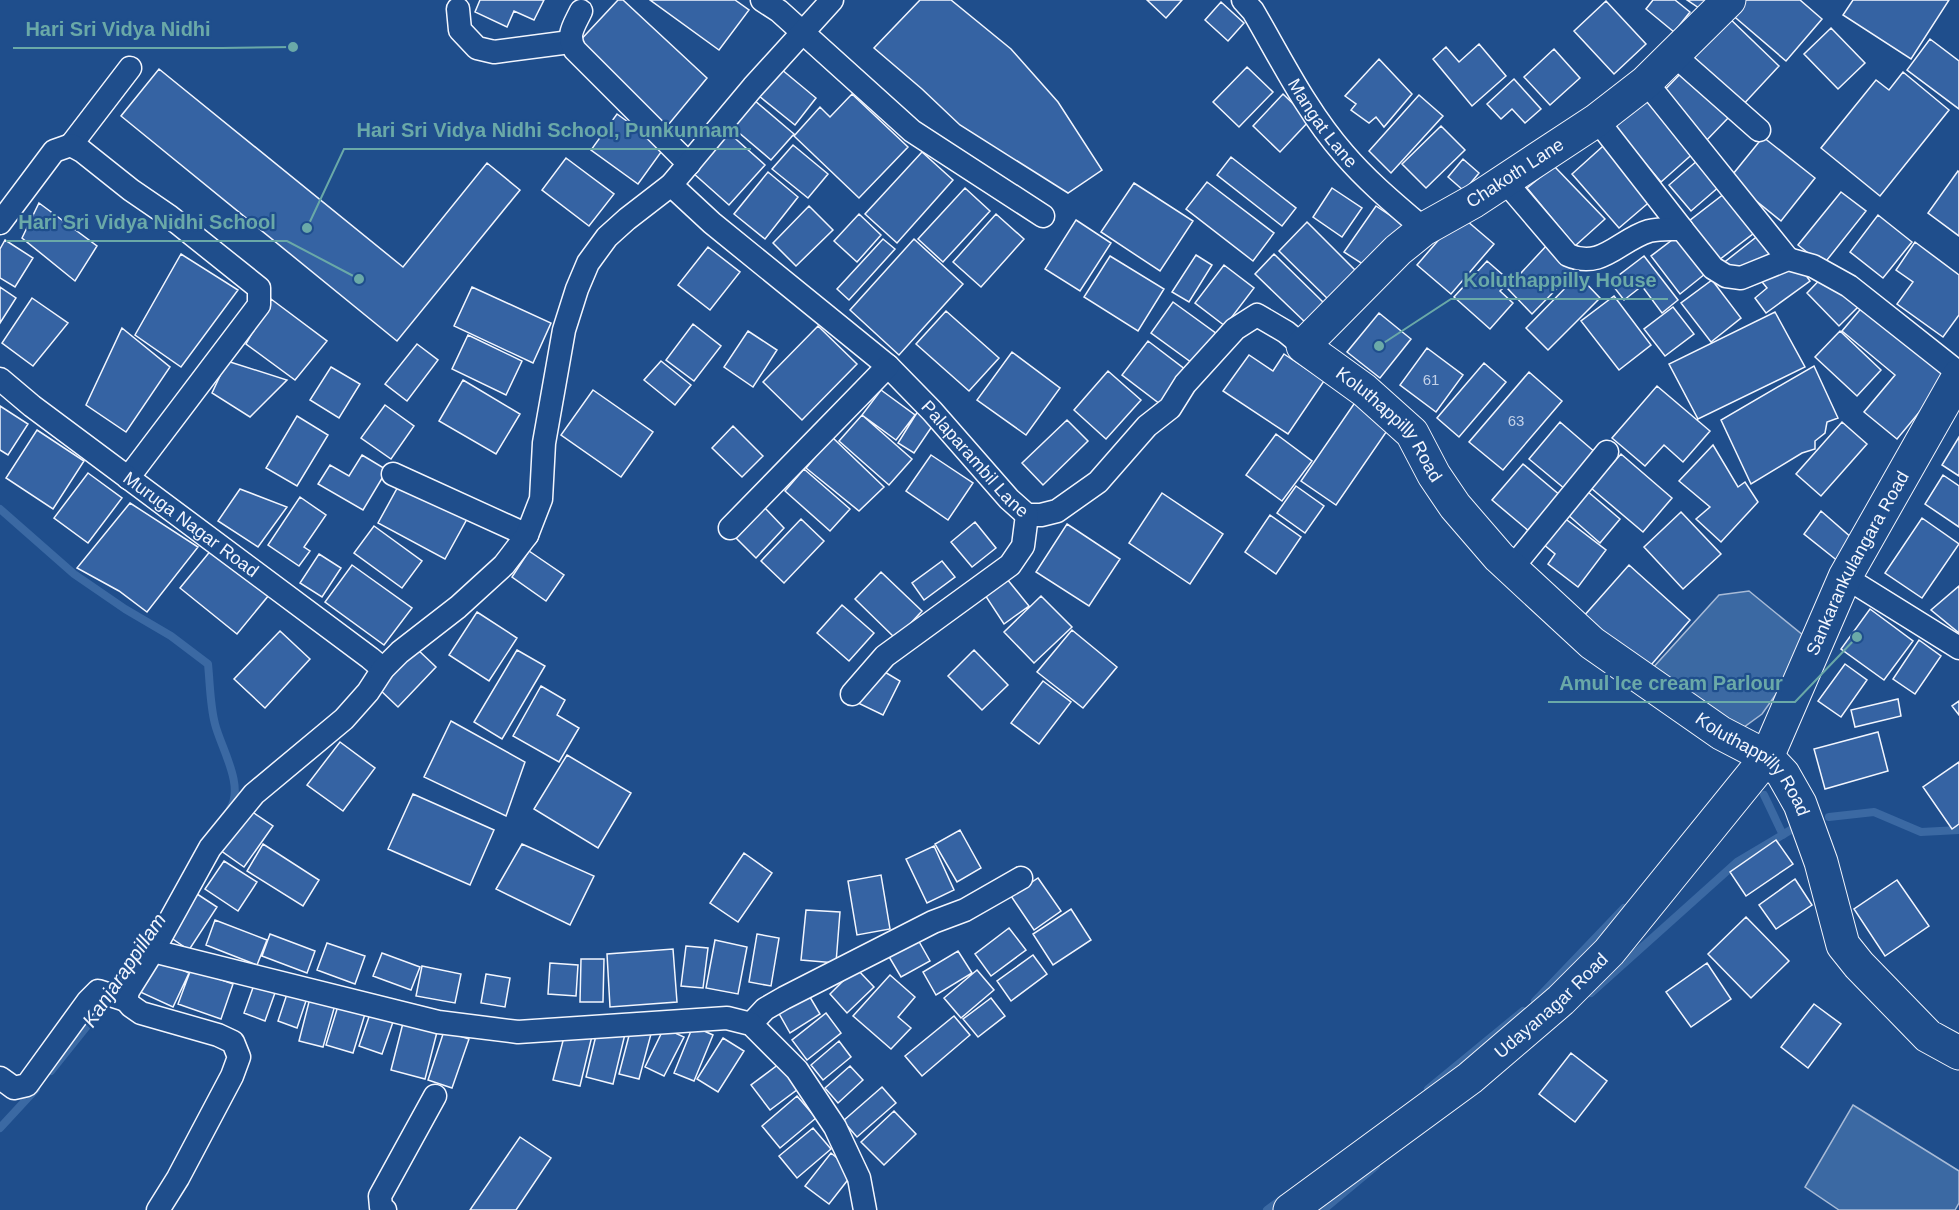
<svg xmlns="http://www.w3.org/2000/svg" width="1959" height="1210" font-family="Arial,sans-serif">
  <rect width="100%" height="100%" fill="#1f4e8c"/>
  <path fill="#3b69a3" stroke="#a8bbd7" stroke-width="1.5" d="M1749,591L1804,636L1779,690L1762,714L1733,735L1651,670L1719,595Z
    M1853,1105L1959,1171V1203L1955,1210H1839L1805,1187Z"/>
  <g fill="none" stroke-linecap="round" stroke-linejoin="round">
    <path stroke="#3b69a3" stroke-width="8" d="M0,509L74,574L125,609L171,636L208,664C210,683 210,705 215,724C221,748 245,786 230,809
      M1764,795L1783,835
      M1829,817L1874,812L1921,832L1959,830
      M1591,993L1737,862L1799,825
      M1535,1001L1624,908
      M51,1071L99,1011L157,922
      M1428,1089L1523,1011
      M0,1128L36,1089
      M1267,1210L1282,1199
      M1323,1210L1376,1166"/>
  </g>
  <path fill="#3563a3" stroke="#f2f6ff" stroke-width="1.5" d="M480,0H544L534,20L514,11L507,27L475,12Z
    M618,0H623L707,78L664,130L575,46Z
    M650,0H735L749,10L719,50Z
    M920,0H951L1011,49L1058,102L1102,170L1068,193L960,125L922,89L874,48Z
    M1147,0H1182L1166,18Z
    M1653,0H1675L1690,12L1674,32L1646,9Z
    M1687,0H1718L1708,14Z
    M1741,0H1800L1822,19L1786,61L1730,13Z
    M1853,0H1949L1911,59L1843,15Z
    M1606,1L1646,44L1614,74L1574,31Z
    M1221,2L1244,23L1228,41L1205,20Z
    M1725,14L1779,66L1740,108L1685,56Z
    M1831,28L1865,63L1838,89L1804,54Z
    M1930,39L1959,61V109L1907,70Z
    M1479,44L1506,76L1472,106L1433,59L1446,47L1459,62Z
    M1554,49L1580,78L1550,105L1524,77Z
    M1379,59L1412,94L1384,127L1376,117L1369,123L1351,110L1356,104L1345,96Z
    M1247,67L1273,92L1239,127L1213,102Z
    M159,69L403,267L487,163L520,190L397,341L121,116Z
    M781,69L816,98L795,125L759,96Z
    M1684,70L1730,116L1703,144L1657,98Z
    M1903,72L1949,110L1880,196L1821,148L1876,80L1889,90Z
    M1514,79L1541,109L1525,123L1512,109L1501,119L1487,104Z
    M1648,93L1697,150L1661,182L1612,124Z
    M852,94L908,147L859,198L794,136L820,107L830,117Z
    M1283,94L1310,120L1280,152L1253,126Z
    M1419,95L1443,116L1391,173L1369,151Z
    M754,100L794,134L771,160L731,126Z
    M617,114L664,148L638,184L591,150Z
    M1441,126L1465,150L1426,188L1402,164Z
    M729,133L765,165L729,205L693,173Z
    M1763,137L1815,178L1781,221L1729,179Z
    M1612,138L1660,193L1619,228L1572,174Z
    M793,145L828,174L808,198L772,169Z
    M922,152L953,180L897,243L865,214Z
    M1705,154L1727,180L1691,211L1669,185Z
    M1231,157L1296,208L1282,226L1217,175Z
    M566,158L614,194L589,226L542,190Z
    M1463,159L1479,173L1464,191L1448,177Z
    M1554,166L1605,219L1575,246L1527,188Z
    M1958,171L1959,172V236L1928,213Z
    M768,172L798,197L765,239L734,214Z
    M1207,182L1274,233L1253,261L1186,209Z
    M1134,183L1193,221L1160,271L1101,232Z
    M965,188L990,211L943,262L918,239Z
    M1332,188L1362,208L1342,237L1313,217Z
    M1729,190L1758,230L1719,260L1689,221Z
    M1841,192L1866,211L1823,265L1798,245Z
    M39,203L97,246L75,281L22,238Z
    M809,206L833,230L796,266L773,243Z
    M1376,206L1403,224L1372,270L1344,252Z
    M859,214L881,235L857,262L834,241Z
    M996,214L1024,239L981,287L953,262Z
    M1460,215L1494,244L1451,294L1417,265Z
    M1878,215L1912,242L1883,278L1850,252Z
    M1076,220L1111,243L1080,291L1045,269Z
    M1307,222L1361,276L1333,304L1279,251Z
    M1764,231L1782,255L1741,287L1722,264Z
    M1676,237L1705,274L1680,294L1651,256Z
    M883,239L895,249L849,300L837,289Z
    M914,239L963,284L899,355L850,310Z
    M5,240L33,258L15,287L0,278V249Z
    M1915,242L1959,275V315L1943,337L1897,304L1913,282L1896,270Z
    M1548,244L1576,269L1532,314L1507,288Z
    M708,247L740,272L710,310L678,285Z
    M1790,253L1810,281L1766,313L1755,298L1767,288L1758,277Z
    M181,254L238,290L181,367L135,335Z
    M1274,254L1326,305L1307,324L1255,274Z
    M1196,255L1212,265L1189,302L1172,292Z
    M1110,256L1164,289L1138,331L1084,297Z
    M1644,256L1678,300L1662,313L1642,286L1624,300L1610,282Z
    M1487,261L1510,281L1500,291L1513,303L1490,329L1454,297Z
    M1224,265L1254,288L1225,326L1195,303Z
    M1833,266L1866,299L1839,326L1807,293Z
    M1578,275L1600,298L1548,350L1526,328Z
    M1712,280L1741,318L1711,342L1681,303Z
    M0,287L16,298L0,323Z
    M472,287L551,323L533,363L454,326Z
    M1614,296L1651,345L1619,370L1581,321Z
    M32,298L68,323L33,366L2,343Z
    M1870,298L1955,369L1897,439L1864,412L1895,375L1842,331Z
    M271,299L327,341L295,380L246,344Z
    M1173,302L1217,334L1195,365L1151,333Z
    M1673,307L1694,334L1665,356L1644,329Z
    M946,311L999,358L969,391L916,344Z
    M1775,312L1805,367L1698,419L1669,364Z
    M1379,313L1411,339L1380,378L1347,352Z
    M693,324L721,346L694,381L666,360Z
    M818,326L857,364L802,420L763,382Z
    M122,328L170,367L126,432L86,405Z
    M748,331L777,350L753,387L724,367Z
    M1840,331L1881,370L1857,396L1815,357Z
    M468,335L522,361L506,395L452,369Z
    M1148,341L1186,370L1160,404L1122,375Z
    M417,344L438,360L407,401L385,384Z
    M1427,348L1463,375L1436,412L1400,385Z
    M1012,352L1060,388L1026,435L977,400Z
    M1284,354L1324,381L1288,434L1223,391L1249,355L1273,371Z
    M227,361L287,380L250,417L212,393Z
    M661,361L691,385L675,405L644,380Z
    M1484,363L1506,382L1459,437L1437,418Z
    M1814,366L1838,418L1827,422L1825,433L1815,441V449L1802,453L1751,484L1721,420Z
    M331,367L360,384L339,418L310,400Z
    M1108,371L1141,400L1106,439L1074,410Z
    M1529,372L1562,401L1503,470L1469,442Z
    M463,380L520,414L496,454L439,421Z
    M1657,386L1710,431L1683,462L1664,445L1645,466L1612,438Z
    M593,390L653,432L621,477L561,435Z
    M881,390L915,415L896,440L862,415Z
    M1356,401L1391,425L1336,505L1301,481Z
    M385,405L414,426L391,459L361,438Z
    M0,406L28,424L8,455L0,450Z
    M918,411L935,422L914,453L898,443Z
    M862,415L912,459L889,485L839,441Z
    M297,416L328,435L297,486L266,468Z
    M1067,420L1088,441L1043,485L1022,463Z
    M1560,422L1596,453L1565,489L1529,459Z
    M1842,422L1867,444L1821,496L1796,474Z
    M733,426L763,456L742,477L712,448Z
    M37,430L84,461L53,509L6,478Z
    M1276,434L1312,461L1282,501L1246,475Z
    M832,437L884,487L859,511L806,468Z
    M1959,437V476L1942,465Z
    M1713,445L1738,487L1745,482L1758,502L1721,542L1696,519L1710,507L1679,481Z
    M1621,454L1672,498L1643,532L1591,488Z
    M362,455L387,470L363,510L318,484L330,465L349,476Z
    M931,455L973,483L948,520L906,491Z
    M1523,464L1561,496L1530,532L1492,500Z
    M804,469L850,509L830,531L785,491Z
    M88,473L122,498L88,543L54,518Z
    M1943,475L1959,486V527L1925,504Z
    M400,483L467,519L445,559L378,523Z
    M1296,486L1324,506L1305,533L1277,513Z
    M240,489L287,507L258,547L218,521Z
    M1587,491L1620,519L1600,543L1567,514Z
    M1162,493L1223,534L1190,584L1129,543Z
    M300,497L326,515L304,547L310,551L299,566L268,545Z
    M130,503L198,547L147,612L119,591L77,568Z
    M765,508L784,528L756,558L734,536Z
    M1821,511L1853,539L1839,562L1804,534Z
    M1681,512L1721,554L1683,589L1644,547Z
    M1270,515L1301,537L1276,574L1245,552Z
    M1563,517L1606,550L1578,587L1548,564L1555,554L1543,544Z
    M1922,518L1959,544L1922,598L1885,573Z
    M801,519L824,541L784,583L761,561Z
    M975,522L996,548L972,567L951,542Z
    M1067,524L1120,559L1089,606L1036,572Z
    M374,526L422,561L402,588L354,553Z
    M212,549L269,595L237,634L180,588Z
    M529,551L564,575L546,601L512,577Z
    M319,554L341,568L322,597L300,583Z
    M942,561L955,577L924,600L912,583Z
    M352,565L412,608L384,645L325,602Z
    M1629,565L1690,620L1645,672L1583,617Z
    M881,572L922,611L896,639L855,599Z
    M1007,579L1029,606L1004,624L985,595Z
    M1959,586V633L1931,610Z
    M1041,596L1072,627L1034,663L1004,632Z
    M842,605L874,633L849,661L817,633Z
    M1870,609L1913,641L1884,680L1841,649Z
    M477,612L517,638L489,681L449,655Z
    M1072,630L1117,667L1083,708L1037,672Z
    M280,631L310,659L265,708L234,679Z
    M1919,640L1941,656L1915,694L1893,679Z
    M416,648L436,667L398,707L378,688Z
    M517,650L545,666L502,739L474,722Z
    M974,650L1008,685L982,710L948,676Z
    M1845,664L1867,680L1841,717L1818,701Z
    M878,668L900,681L883,715L856,702Z
    M1043,681L1071,702L1039,744L1011,723Z
    M541,686L565,700L557,715L579,728L559,762L513,736Z
    M1898,699L1901,716L1855,727L1851,710Z
    M1959,701V715L1952,706Z
    M451,721L525,762L506,816L424,777Z
    M1878,732L1888,771L1825,789L1814,749Z
    M340,742L375,768L343,811L307,785Z
    M567,755L631,793L598,848L534,809Z
    M1959,762V824L1952,829L1923,787Z
    M413,794L494,830L470,885L388,849Z
    M248,809L273,826L244,867L220,850Z
    M960,830L981,868L957,882L935,844Z
    M1776,840L1793,864L1746,896L1730,872Z
    M263,844L319,880L303,906L247,871Z
    M522,844L594,876L570,925L496,889Z
    M934,846L954,890L927,903L906,859Z
    M744,853L772,873L738,922L710,903Z
    M224,861L257,882L238,911L205,889Z
    M881,875L890,929L857,935L848,881Z
    M1038,878L1061,911L1034,930L1011,896Z
    M1795,879L1812,905L1776,929L1759,905Z
    M1897,880L1929,926L1885,956L1854,909Z
    M191,890L217,907L189,950L164,933Z
    M1071,909L1091,940L1053,965L1033,934Z
    M806,910L840,912L836,963L801,960Z
    M1746,917L1789,961L1751,998L1708,954Z
    M215,920L267,940L257,965L206,945Z
    M1009,928L1026,950L991,976L975,954Z
    M270,934L315,951L307,973L262,956Z
    M757,934L779,938L771,986L749,982Z
    M917,938L930,961L901,977L888,955Z
    M715,940L747,947L738,994L706,988Z
    M327,943L365,956L355,984L317,970Z
    M686,946L708,948L703,988L681,986Z
    M673,949L677,1002L610,1007L607,954Z
    M958,951L972,973L936,995L923,972Z
    M382,953L420,967L411,990L373,976Z
    M1033,955L1047,974L1011,1001L997,981Z
    M154,957L189,973L173,1007L138,991Z
    M581,959H604L603,1002H580Z
    M550,963L578,965L576,996L548,994Z
    M1707,963L1731,999L1691,1027L1666,992Z
    M422,966L461,974L455,1003L416,996Z
    M856,968L874,987L847,1013L830,994Z
    M191,969L233,984L221,1019L178,1004Z
    M977,970L994,990L961,1018L944,998Z
    M486,974L510,978L505,1007L481,1003Z
    M890,975L915,997L898,1017L911,1028L891,1049L853,1016Z
    M255,982L276,990L265,1021L244,1013Z
    M288,991L307,998L297,1028L278,1021Z
    M807,992L820,1014L790,1033L777,1010Z
    M310,998L335,1005L323,1047L299,1041Z
    M991,998L1005,1016L978,1037L963,1019Z
    M1814,1004L1841,1024L1808,1068L1781,1047Z
    M338,1006L365,1014L353,1053L326,1045Z
    M371,1011L394,1019L382,1054L359,1046Z
    M826,1013L841,1033L807,1060L792,1040Z
    M954,1016L970,1035L922,1076L905,1056Z
    M403,1023L437,1032L425,1079L391,1070Z
    M693,1026L713,1035L694,1081L674,1073Z
    M598,1027L625,1034L613,1084L586,1077Z
    M631,1028L651,1034L639,1079L619,1074Z
    M664,1028L684,1037L664,1076L645,1067Z
    M566,1029L592,1036L580,1086L553,1080Z
    M444,1031L469,1039L452,1088L428,1080Z
    M723,1038L744,1051L718,1092L697,1079Z
    M839,1041L851,1057L823,1080L811,1065Z
    M1571,1053L1607,1081L1575,1122L1539,1094Z
    M779,1064L798,1089L770,1110L751,1085Z
    M850,1066L863,1080L838,1103L825,1088Z
    M882,1087L896,1103L857,1137L843,1121Z
    M797,1096L816,1118L780,1148L762,1126Z
    M894,1111L916,1134L884,1165L861,1142Z
    M813,1128L831,1149L797,1178L779,1156Z
    M520,1137L551,1158L516,1210H470Z
    M831,1153L854,1172L829,1204L805,1186Z"/>
  <g fill="none" stroke-linecap="round" stroke-linejoin="round">
    <g stroke="#f2f6ff" stroke-width="25">
      <g id="street">
        <path d="M762,0L779,11L912,131L1043,216"/>
        <path id="s1" d="M1243,0L1253,11C1281,59 1307,112 1344,154C1368,182 1396,205 1424,229"/>
        <path d="M458,9L460,30L477,48L494,52L570,42"/>
        <path d="M581,11C574,26 566,35 575,50L689,164"/>
        <path d="M1674,55L1759,130"/>
        <path d="M1646,82L1788,259"/>
        <path d="M1597,120L1682,229"/>
        <path d="M71,145L130,68"/>
        <path d="M1504,180L1568,255C1602,270 1619,240 1649,231C1660,228 1672,229 1682,229L1713,268L1726,276L1741,278L1788,259L1813,266L1849,286L1959,373"/>
        <path id="s2" d="M671,185L712,223L888,366L932,411L1009,499L1027,515H1041L1057,511L1098,482L1147,426L1170,408L1185,384L1235,329L1257,315L1286,332L1303,346"/>
        <path d="M0,223L54,151L71,145L82,151L131,190L169,216L259,288V305L128,478"/>
        <path id="s3" d="M0,379L32,406L370,658L383,669"/>
        <path d="M393,474L527,535"/>
        <path d="M730,528L888,366"/>
        <path d="M1512,568L1607,452"/>
        <path d="M1845,577L1959,648"/>
        <path d="M852,694L885,656L1010,565L1023,546L1027,515"/>
        <path d="M153,951L210,848L254,794L344,719L368,692L383,669L400,652L458,607L504,565L527,535L541,499L544,443L564,330L577,289L588,263L607,237L627,219L671,185L753,87L832,0"/>
        <path d="M751,1024L765,1009L784,998L933,922L965,910L1021,878"/>
        <path d="M0,1078L14,1088L27,1085L88,1001L98,991L126,1000"/>
        <path d="M158,1210L178,1178L232,1076L239,1057L233,1042L218,1035L141,1013L131,1006L126,1000L128,991L153,951L438,1022L518,1032L727,1018L751,1024L797,1070L835,1127L859,1178L865,1210"/>
        <path d="M385,1210L381,1207L380,1196L435,1096"/>
      </g>
    </g>
    <g stroke="#f2f6ff" stroke-width="35">
      <g id="secondary">
        <path id="s4" d="M1729,0L1646,82L1597,120L1474,201L1424,229L1398,250L1303,346L1364,390L1412,433L1434,475L1455,506L1499,557L1592,643L1721,733L1767,757L1783,774L1800,804L1821,862L1843,945L1859,965L1928,1036L1959,1053"/>
        <path id="s5" d="M1290,1210L1470,1078L1561,1000L1609,952L1767,757L1845,577L1959,376"/>
      </g>
    </g>
    <use href="#street" stroke="#1f4e8c" stroke-width="22"/>
    <use href="#secondary" stroke="#1f4e8c" stroke-width="33"/>
  </g>
  <g text-anchor="middle" stroke-width="4.5" stroke-linejoin="round" paint-order="stroke">
    <g font-size="15" fill="#c3d1e8">
      <text x="1431" y="385">61</text>
      <text x="1516" y="426">63</text>
    </g>
    <g font-size="18" fill="#f2f6ff" stroke="#1f4e8c">
      <text dy="6" stroke="none"><textPath href="#s1" startOffset="147">Mangat Lane</textPath></text>
      <text transform="translate(1515 173) rotate(-33)" y="6">Chakoth Lane</text>
      <text dy="6" stroke="none"><textPath href="#s4" startOffset="670">Koluthappilly Road</textPath></text>
      <text dy="6" stroke="none"><textPath href="#s2" startOffset="410">Palaparambil Lane</textPath></text>
      <text dy="6" stroke="none"><textPath href="#s3" startOffset="240">Muruga Nagar Road</textPath></text>
      <text dy="6" stroke="none"><textPath href="#s5" startOffset="876">Sankarankulangara Road</textPath></text>
      <text dy="6" stroke="none"><textPath href="#s4" startOffset="1174">Koluthappilly Road</textPath></text>
      <text dy="6" stroke="none"><textPath href="#s5" startOffset="332">Udayanagar Road</textPath></text>
    </g>
    <g font-size="20" font-style="italic" fill="#f2f6ff" stroke="#1f4e8c">
      <text transform="translate(124 970) rotate(-56)" y="7">Kanjarappillam</text>
    </g>
  </g>
  <path fill="none" stroke="#6aa9a8" stroke-width="2" d="M293 47L222 48H13M307 228L344 149H751M359 279L287 241H6M1379 346L1451 299H1668M1857 637L1795 702H1548"/>
  <g fill="#6aa9a8" stroke="#1f4e8c" stroke-width="2">
    <circle cx="293" cy="47" r="6"/>
    <circle cx="307" cy="228" r="6"/>
    <circle cx="359" cy="279" r="6"/>
    <circle cx="1379" cy="346" r="6"/>
    <circle cx="1857" cy="637" r="6"/>
  </g>
  <g font-size="20" text-anchor="middle" font-weight="bold" fill="#6aa9a8" stroke="#1f4e8c" stroke-width="4.5" stroke-linejoin="round" paint-order="stroke">
    <text x="118" y="36">Hari Sri Vidya Nidhi</text>
    <text x="548" y="137">Hari Sri Vidya Nidhi School, Punkunnam</text>
    <text x="147" y="229">Hari Sri Vidya Nidhi School</text>
    <text x="1560" y="287">Koluthappilly House</text>
    <text x="1671" y="690">Amul Ice cream Parlour</text>
  </g>
</svg>
